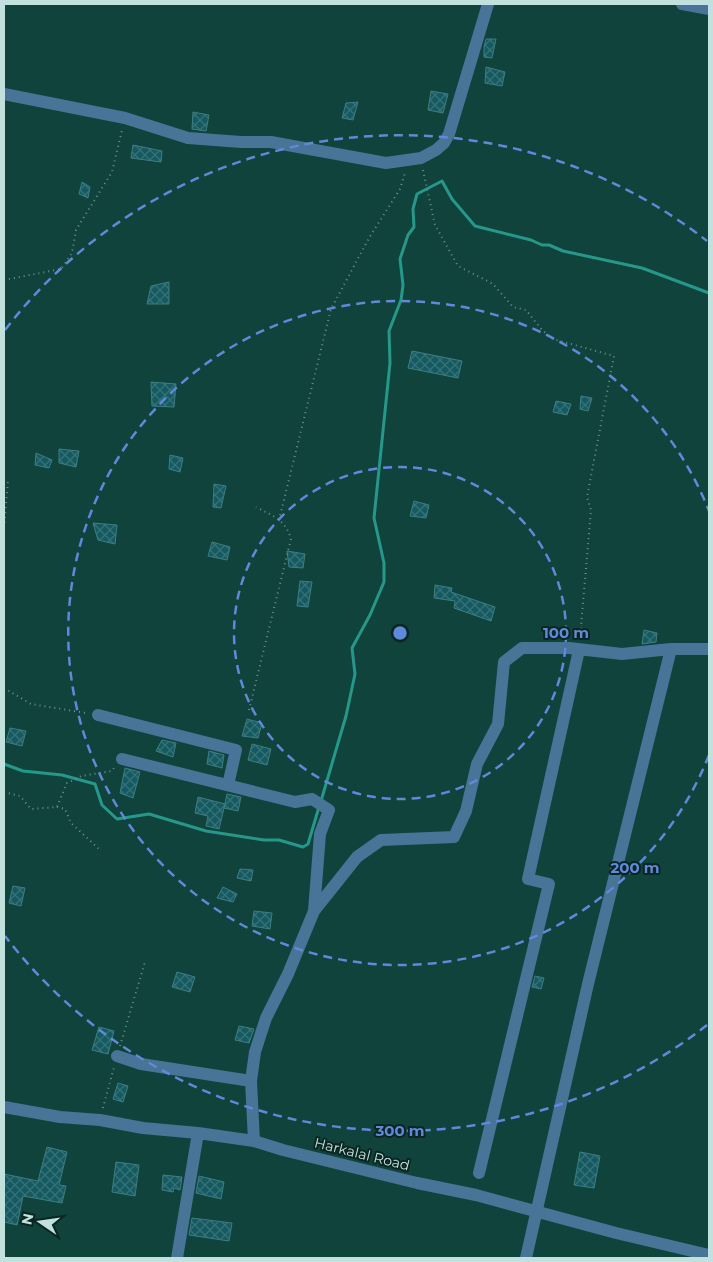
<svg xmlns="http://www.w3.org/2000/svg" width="713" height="1262" font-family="Montserrat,sans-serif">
  <defs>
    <pattern id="building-cross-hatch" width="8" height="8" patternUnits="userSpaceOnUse" patternTransform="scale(1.25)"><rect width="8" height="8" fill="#155a60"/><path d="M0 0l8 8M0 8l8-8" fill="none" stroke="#357176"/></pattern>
  </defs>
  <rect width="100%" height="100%" fill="#0f433c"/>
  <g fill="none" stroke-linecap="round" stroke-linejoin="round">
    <path stroke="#27978a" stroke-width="3" d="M4,764L23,771L62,775L95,784L102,805L117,819L149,814L206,831L264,840H279L303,847L308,844L319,807
      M321,801L346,716L355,674L352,648L370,615L384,582V563L374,518L390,363L389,331L401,300L403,285L400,259L408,235L414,227L413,209L417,194L442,181L452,199L475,226L531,240L542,245H549L563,251L642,268L709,293"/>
  </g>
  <path fill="url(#building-cross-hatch)" stroke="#3d7e84" d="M486,39H496L492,58L484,57V47Z
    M486,67L505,72L502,86L485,83Z
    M431,91L448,94L443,113L428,110Z
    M358,102L353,120L342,118L346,103Z
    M193,112L209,115L206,131L192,129Z
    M133,145L162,151L161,162L131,158Z
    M82,182L90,187L88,198L79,194Z
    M169,282V304H147L151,286Z
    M412,351L462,361L458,378L408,368Z
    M151,382L176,384L174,407L152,406Z
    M581,396L592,398L588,411L580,409Z
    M556,401L571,404L567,415L553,412Z
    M59,449L79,451L76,467L59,463Z
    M36,453L52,460L49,468L35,465Z
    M170,455L183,458L180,472L169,469Z
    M214,484L226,486L221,508L213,507Z
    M414,501L429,505L426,518L410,516Z
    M93,523L117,525L115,544L98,540Z
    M212,542L230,547L227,560L208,556Z
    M287,551L305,554L303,568L289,567Z
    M300,581L312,582L308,607L297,606Z
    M435,585L452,588L451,592L495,607L491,621L454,608L455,601L434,598Z
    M644,630L657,633L656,642L642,644Z
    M247,719L262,723L258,738L242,736Z
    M10,728L26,731L22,746L6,742Z
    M162,740L176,743L173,757L156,751Z
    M252,744L271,749L267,765L248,760Z
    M209,751L224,755L222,768L207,764Z
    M125,768L140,772L133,798L120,793Z
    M227,794L241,797L238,811L224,808Z
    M198,797L225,804L219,829L206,826L208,816L195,813Z
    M240,869L253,870L251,881L237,878Z
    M13,886L25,888L21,906L9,903Z
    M223,887L237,894L233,902L217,898Z
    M254,911L272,913L270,929L252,926Z
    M177,972L195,977L190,992L172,987Z
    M535,976L544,978L541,989L532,987Z
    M239,1026L254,1029L249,1043L235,1040Z
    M99,1027L114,1031L108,1054L92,1050Z
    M118,1083L128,1086L123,1102L113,1099Z
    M47,1147L67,1152L59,1185L66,1186L62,1203L23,1196L17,1225L4,1222V1174L38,1181Z
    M580,1152L600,1156L594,1188L574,1185Z
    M116,1162L139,1165L135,1196L112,1192Z
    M163,1175L182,1177L180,1190L174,1188L173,1192L162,1190Z
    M199,1176L224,1182L221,1199L196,1193Z
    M192,1218L232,1223L229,1241L189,1235Z"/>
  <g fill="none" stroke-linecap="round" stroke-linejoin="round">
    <path stroke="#68928c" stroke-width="2" stroke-dasharray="1 4" stroke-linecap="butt" d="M423,170L435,225L458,266L493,284L513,307L526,310L542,330L553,339L614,356L587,497L591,510L580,638
      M4,280L61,269L72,253L76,230L112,172L122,130
      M279,520L331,309L369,238L400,189L405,173
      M4,528L8,480
      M4,688L31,704L86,713
      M249,710L291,539C285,519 273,516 256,507
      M4,792L20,796L31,809L57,807L67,783L81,776L112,771L114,768
      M57,807L65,809L71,823L100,850
      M120,1046L145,962
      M103,1108L114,1067"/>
    <path stroke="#477497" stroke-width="12" d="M682,4L709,9
      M4,94L125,118L188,138L241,142H271L386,163L421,158L436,150L444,143L449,134L488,4
      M98,715L236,750L228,785
      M122,759L295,802L312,799L329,810L320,834L314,911
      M117,1056L141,1064L251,1081
      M4,1107L60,1117L100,1120L143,1128L198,1133L254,1141L283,1150L417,1183L476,1195L616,1233L709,1255
      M254,1141L251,1081L255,1052L266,1018L288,974L314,911L357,857L381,840L454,837L466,811L477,764L498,724L504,662L522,648H569L622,654L671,649H709
      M479,1173L549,884L528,879L579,650
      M177,1258L198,1133
      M526,1258L588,984L671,649"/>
  </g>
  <g fill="none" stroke="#5f89da" stroke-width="2.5" stroke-dasharray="9 6">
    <circle cx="400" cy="633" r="166"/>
    <path d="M709 755A332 332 0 1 1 709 511"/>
    <path d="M707 1025A498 498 0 0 1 5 936M5 330A498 498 0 0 1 707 241"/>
  </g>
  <g text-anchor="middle" stroke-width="4" stroke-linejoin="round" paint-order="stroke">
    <g font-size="14" fill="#c2e1dc" stroke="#0b2622">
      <text transform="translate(362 1154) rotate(14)" y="5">Harkalal Road</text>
    </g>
  </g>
  <circle cx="400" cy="633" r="8" fill="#5f89da" stroke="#0b2622" stroke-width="2.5"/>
  <g font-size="15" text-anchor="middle" font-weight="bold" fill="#5f89da" stroke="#0b2622" stroke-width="4" stroke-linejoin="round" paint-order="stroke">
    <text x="566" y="638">100 m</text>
    <text x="635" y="873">200 m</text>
    <text x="400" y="1136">300 m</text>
  </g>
  <rect width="713" height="1262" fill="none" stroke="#c2e1dc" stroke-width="10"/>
  <g transform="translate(40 1222) rotate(283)" stroke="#0b2622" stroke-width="4" paint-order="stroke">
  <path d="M0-4L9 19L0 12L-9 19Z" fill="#c2e1dc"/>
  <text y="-8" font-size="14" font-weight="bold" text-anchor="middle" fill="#c2e1dc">N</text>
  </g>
</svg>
